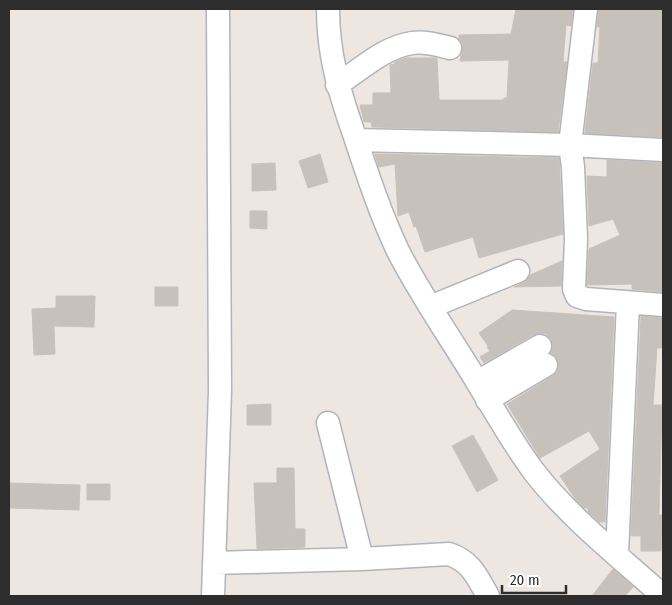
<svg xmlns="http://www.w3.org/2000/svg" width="672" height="605" font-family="'Fira Sans Condensed',sans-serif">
  <rect width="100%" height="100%" fill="#eee6e0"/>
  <path fill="#c7c1bb" stroke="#cac2b9" d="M516,9H573L571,26L566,25L563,62H567L558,132L372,127L371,122H364L360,105H373V93H391L390,65L395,64V62L405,58H437L439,100H504V98H507L509,60L460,61L463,45L459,39V35L511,34Z
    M599,9H663V137L585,133L593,63H598L600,27H597Z
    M320,154L328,182L308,188L299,161Z
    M375,154L559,158L563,234L479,258L473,237L425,252L416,226L414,227L409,212L398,216L395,164L379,167Z
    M607,160L663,163V292L632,289V284L587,285L589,249L620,235L613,219L589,226L587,176L607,177Z
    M275,163L276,190L252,191V164Z
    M250,211H267V229L250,228Z
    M562,261L561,286L514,287L523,283L528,279L530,275Z
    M155,287H178V306H155Z
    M56,296H95L94,327L54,326L55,354L34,355L32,309L56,308Z
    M512,310L614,317L605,522H599L588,512V508H584L576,500L560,476L600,449L589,431L540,458L507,404L553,376L557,372L559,364L557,358L551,353L553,347L551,339L546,334L540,333L533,335L484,363L480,357L490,351L487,347L488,346L479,333Z
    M641,316L663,318V348H657L653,405H662L659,515H662L661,551H641V536H631Z
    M271,404V425H247V405Z
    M473,435L498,480L477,492L452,446Z
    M277,468H294L295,529H305V547L257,549L254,483H277Z
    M9,483L80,485L79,510L9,508Z
    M87,484H110V500H87Z
    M613,569L633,587L625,596H592Z"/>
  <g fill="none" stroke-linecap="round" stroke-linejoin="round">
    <g stroke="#b0b4bd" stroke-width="25">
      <path id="street" d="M328,9C328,54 339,91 354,134C367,173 380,213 398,251C421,296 450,337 476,380C495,411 513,444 535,473C569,517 622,559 663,596
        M586,9L570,145L573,167L576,239L574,289L577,296L586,299L663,305
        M337,85C360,70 384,47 412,43C425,41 438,45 450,48
        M356,140L570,145L663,150
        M430,307L518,271
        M477,382L540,346
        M487,400L546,365
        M328,423L362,559
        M617,554L628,303
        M214,563L362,559L449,554C472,562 477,577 488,596
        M213,596L220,391L218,9"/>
    </g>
    <use href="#street" stroke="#fff" stroke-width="22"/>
  </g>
  <rect width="672" height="605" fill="none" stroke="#2d2d2d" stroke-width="20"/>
  <path d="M502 585v8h64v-8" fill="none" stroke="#2d2d2d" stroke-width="2.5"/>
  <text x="510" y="585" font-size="15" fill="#2d2d2d" stroke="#ffffff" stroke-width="4" paint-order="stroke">20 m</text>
</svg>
